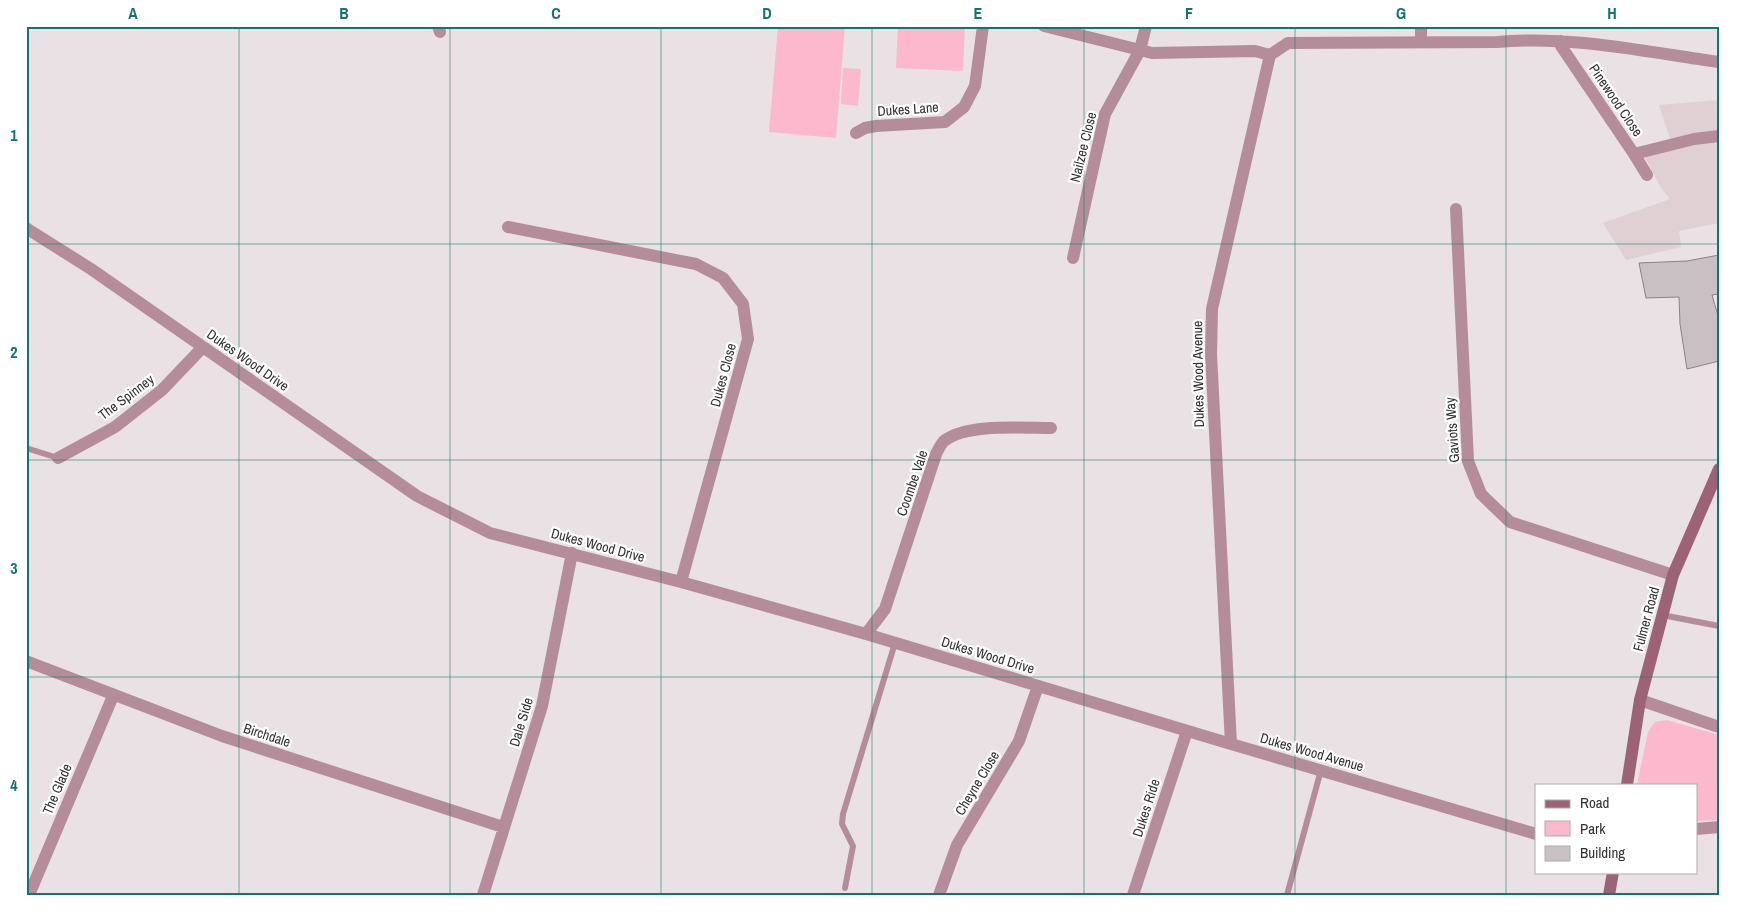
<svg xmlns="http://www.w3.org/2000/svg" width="1745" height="921" font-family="'Archivo Narrow',sans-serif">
  <rect width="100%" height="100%" fill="#e9e1e3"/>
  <path fill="#e0d0d4" d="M1719,100V223L1679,231L1681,247L1626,260L1603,223L1670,199L1661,188L1640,148L1671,142L1659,105Z"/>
  <path fill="#fcb9ce" d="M778,26H845L836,138L769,132Z
    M898,26H965L963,71L896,68Z
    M843,68L861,69L858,106L841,104Z
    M1667,720L1719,735V820L1696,821V785H1637L1648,732L1655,722Z"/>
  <path fill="#c8c0c2" stroke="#8b8486" d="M1719,255V294L1712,295L1719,319V361L1687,369L1680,324L1679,297L1646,298L1639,263L1687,261Z"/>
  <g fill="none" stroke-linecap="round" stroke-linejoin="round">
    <path stroke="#b58d9a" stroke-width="6" d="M26,448L58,458
      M1662,615L1719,626
      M845,888L853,846L842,824L843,814L895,643
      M1287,895L1321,770"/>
    <path stroke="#b58d9a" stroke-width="12" d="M438,26L440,32
      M1044,26L1152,53L1255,51L1270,55
      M1421,26V41
      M1561,41V46L1634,154L1694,139L1719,136
      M856,133L865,128L876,126L945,122L964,107L975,86L983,26
      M1634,154L1647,175
      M1456,209L1468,461L1481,494L1510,522L1673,575
      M508,227L696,264L723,278L743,304L748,339L681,582
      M26,228L91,269L417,496L490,533L681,582L866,634L1231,744
      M1073,258L1105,114L1140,50L1146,26
      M58,458L115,427L162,390L203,347
      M866,634L885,609L936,454C938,450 941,444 944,441C966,423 1023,428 1051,428
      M26,661L222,736L503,827
      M1640,700L1719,727
      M1696,829L1719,827
      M1536,834L1231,744L1211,354L1212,309L1270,55L1288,43L1497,42C1571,35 1646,52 1719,62
      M29,895L113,696
      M483,895L542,706L572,553
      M939,895L957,845L1019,741L1038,686
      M1133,895L1187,731"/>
    <path stroke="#9c6376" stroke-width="12" d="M1627,785L1640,700L1673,575L1719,469
      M1609,895L1613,872"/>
  </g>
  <path fill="none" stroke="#0f766e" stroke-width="1" stroke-opacity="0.55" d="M239,26V895M450,26V895M661,26V895M872,26V895M1084,26V895M1295,26V895M1506,26V895M26,244H1719M26,460H1719M26,677H1719"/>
  <g text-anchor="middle" stroke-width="4.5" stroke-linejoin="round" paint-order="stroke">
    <g font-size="14" fill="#333031" stroke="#fff">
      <text transform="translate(1616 100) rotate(56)" y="5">Pinewood Close</text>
      <text transform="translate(908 109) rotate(-4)" y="5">Dukes Lane</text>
      <text transform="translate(1083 147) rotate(-76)" y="5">Nailzee Close</text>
      <text transform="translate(248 360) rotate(35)" y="5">Dukes Wood Drive</text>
      <text transform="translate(1198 374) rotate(-91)" y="5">Dukes Wood Avenue</text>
      <text transform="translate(723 375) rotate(-75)" y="5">Dukes Close</text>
      <text transform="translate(126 397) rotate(-37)" y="5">The Spinney</text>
      <text transform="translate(1452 430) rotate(-94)" y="5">Gaviots Way</text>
      <text transform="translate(912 483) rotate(-71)" y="5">Coombe Vale</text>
      <text transform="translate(598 545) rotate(15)" y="5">Dukes Wood Drive</text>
      <text transform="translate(1646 619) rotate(-75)" y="5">Fulmer Road</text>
      <text transform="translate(988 655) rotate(17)" y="5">Dukes Wood Drive</text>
      <text transform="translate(521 722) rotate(-73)" y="5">Dale Side</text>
      <text transform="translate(267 735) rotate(18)" y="5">Birchdale</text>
      <text transform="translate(1312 752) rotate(16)" y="5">Dukes Wood Avenue</text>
      <text transform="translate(977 783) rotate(-59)" y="5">Cheyne Close</text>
      <text transform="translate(57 789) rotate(-67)" y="5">The Glade</text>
      <text transform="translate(1146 808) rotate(-72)" y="5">Dukes Ride</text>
    </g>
  </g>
  <rect width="1745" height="921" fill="none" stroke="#ffffff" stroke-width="55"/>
  <rect x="1535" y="784" width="162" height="90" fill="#ffffff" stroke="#adacad"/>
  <rect x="1545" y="800" width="25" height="8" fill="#9c6376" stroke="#adacad"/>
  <text x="1580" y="808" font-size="15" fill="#333031">Road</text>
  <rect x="1545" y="821" width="25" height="15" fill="#fcb9ce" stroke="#adacad"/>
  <text x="1580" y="834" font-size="15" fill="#333031">Park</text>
  <rect x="1545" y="846" width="25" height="15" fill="#c8c0c2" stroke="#adacad"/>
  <text x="1580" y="858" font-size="15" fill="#333031">Building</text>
  <rect x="28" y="28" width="1690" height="866" fill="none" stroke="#0f766e" stroke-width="2"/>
  <g font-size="16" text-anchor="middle" font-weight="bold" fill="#0f766e">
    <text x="133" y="19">A</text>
    <text x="344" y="19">B</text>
    <text x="556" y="19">C</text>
    <text x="767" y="19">D</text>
    <text x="978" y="19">E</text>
    <text x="1189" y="19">F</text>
    <text x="1401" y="19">G</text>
    <text x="1612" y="19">H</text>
    <text x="14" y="141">1</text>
    <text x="14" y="358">2</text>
    <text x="14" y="574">3</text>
    <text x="14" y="791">4</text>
  </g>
</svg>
